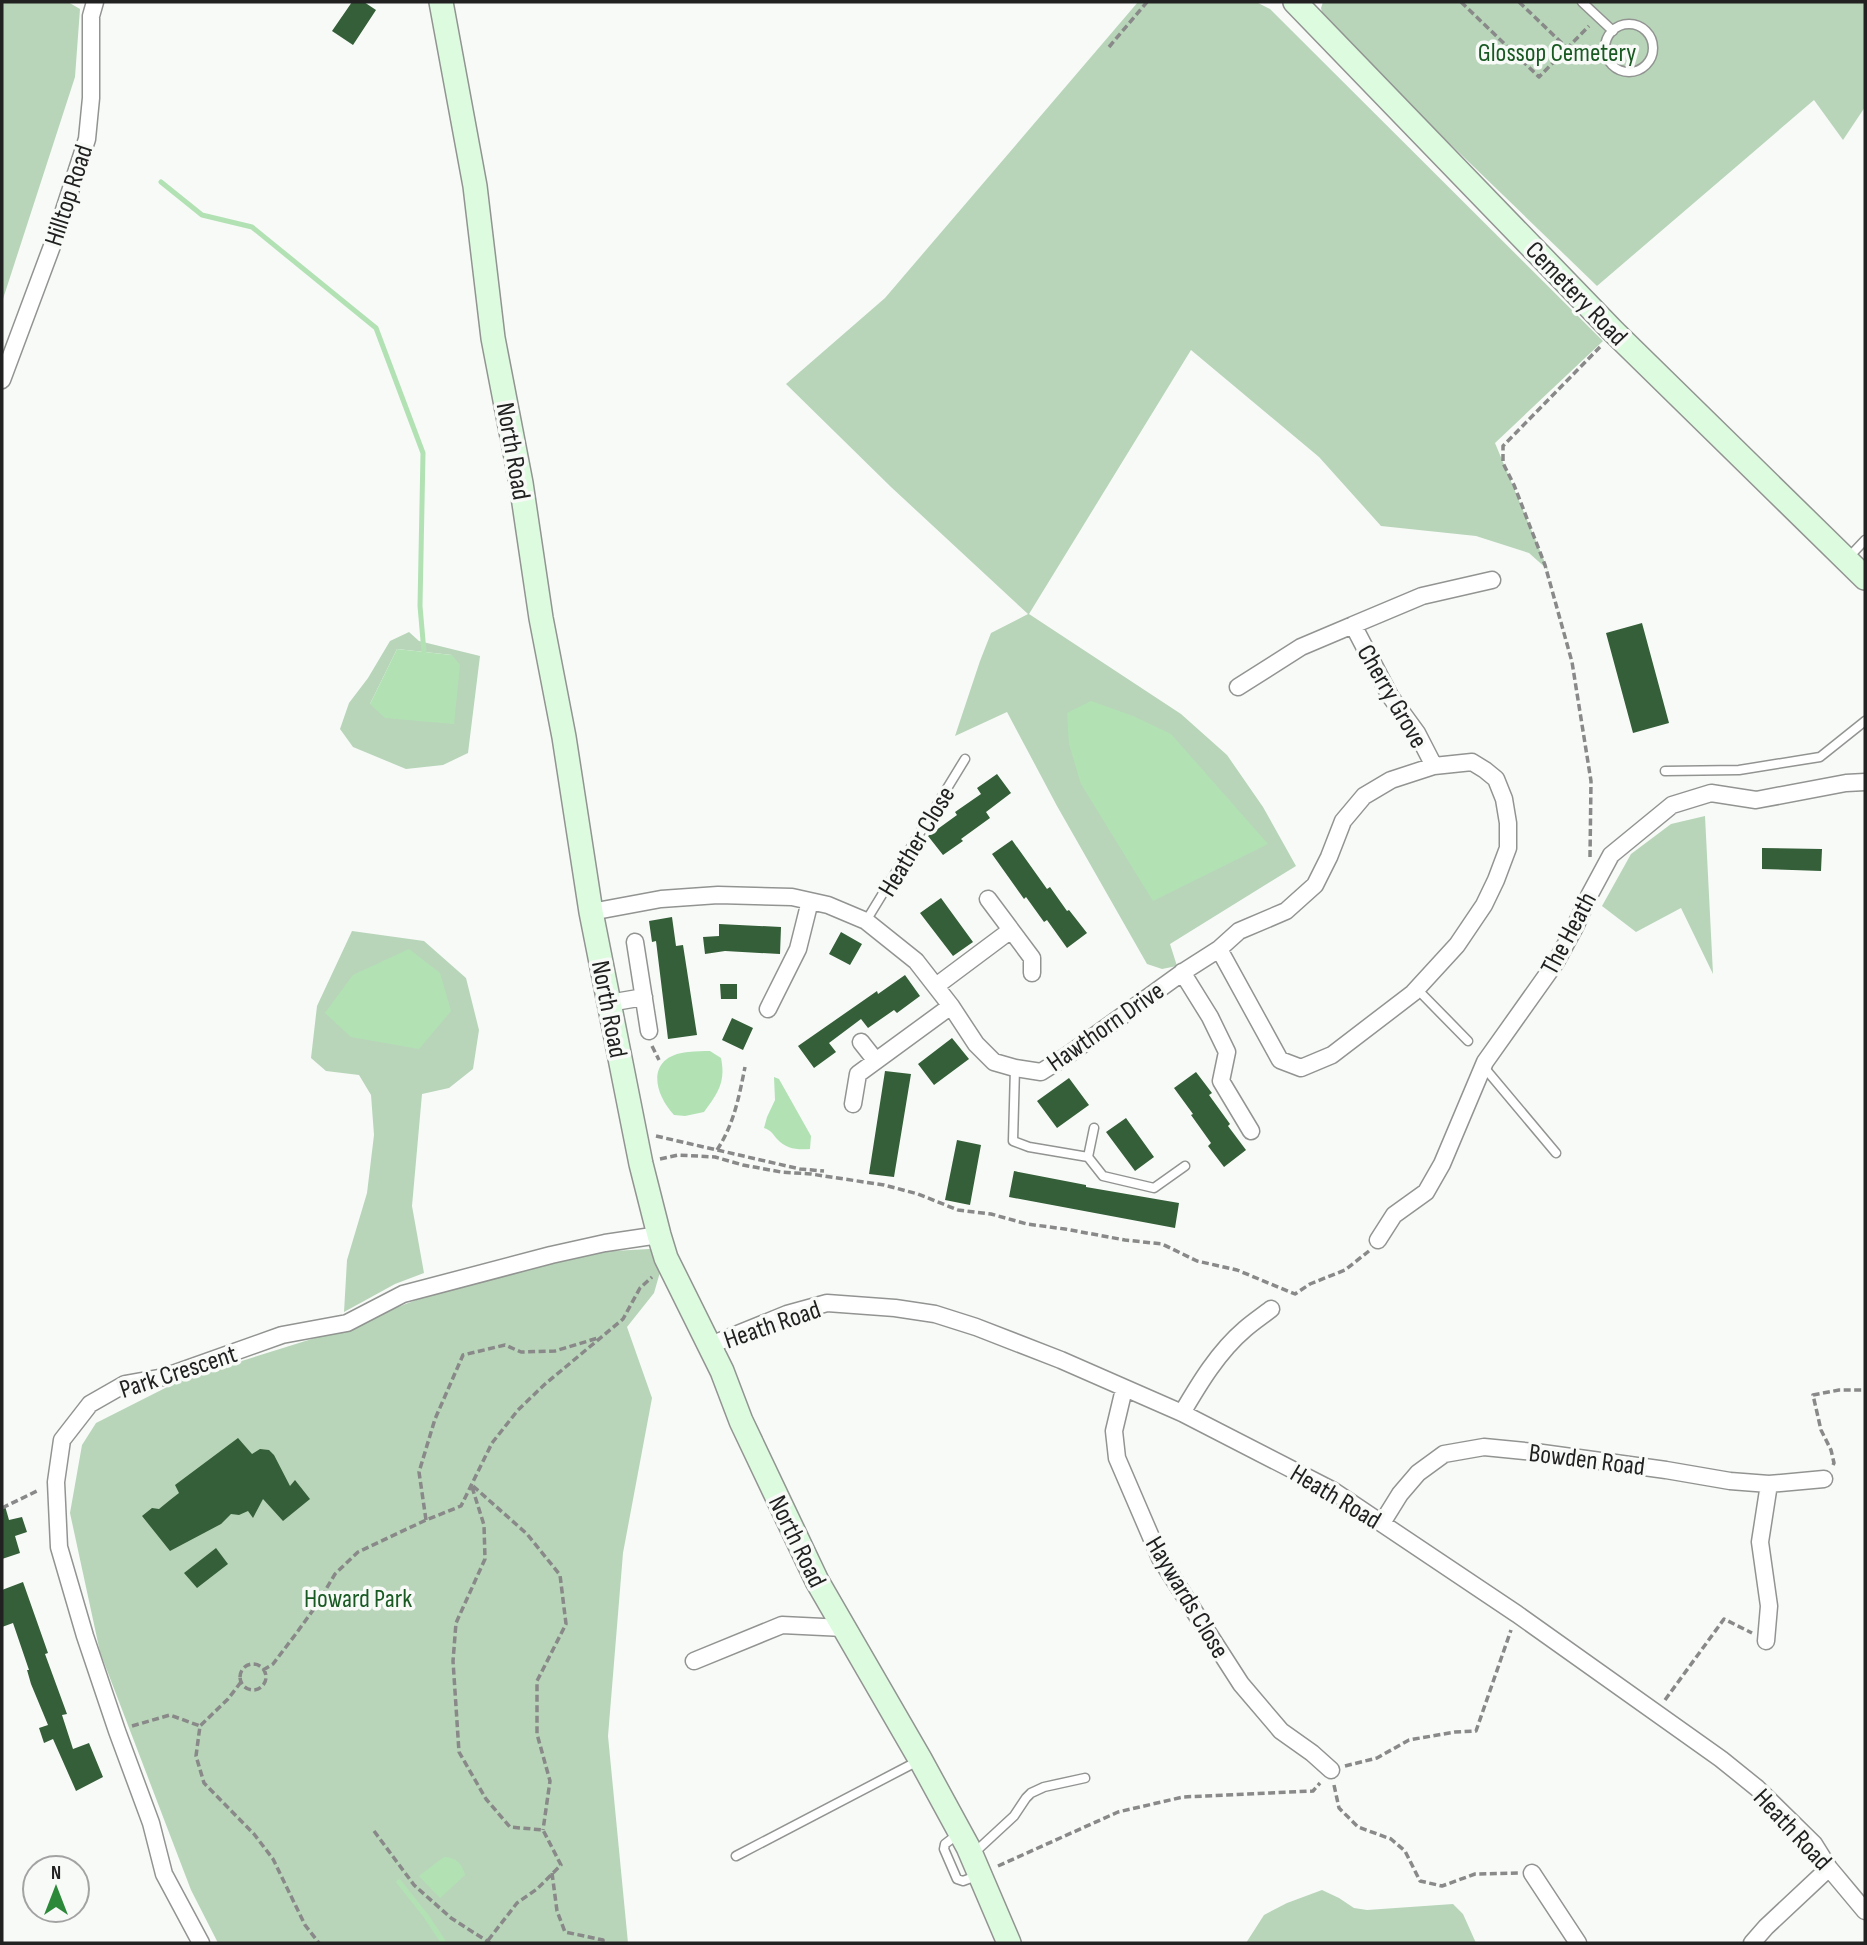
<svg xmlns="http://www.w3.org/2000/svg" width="1867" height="1945" font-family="'Sofia Sans Condensed',sans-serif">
  <rect width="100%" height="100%" fill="#f8faf8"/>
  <path fill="#b8d5b9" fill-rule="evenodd" d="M2,2H68L80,9L75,77L2,302Z
    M1138,2H1256L1270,9L1603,341L1495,443L1548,570L1529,553L1476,536L1381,526L1319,457L1191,350L1029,614L1181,714L1227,755L1263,807L1296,866L1170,944L1177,966L1162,969L1147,964L1057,806L1007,712L955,736L980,661L991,633L1028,614L891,487L786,384L885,298Z
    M1323,2H1865V107L1843,140L1814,100L1597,286L1324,22L1321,8Z
    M409,632L419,641L480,656L468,753L443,765L406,769L353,747L340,729L349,703L368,678L390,641ZM397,649L452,655L370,704Z
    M1705,816L1713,974L1681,908L1636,932L1602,906L1631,854L1671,824Z
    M352,931L424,941L466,978L479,1030L473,1069L449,1088L422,1094L412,1206L424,1273L395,1284L344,1312L347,1260L367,1193L374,1135L371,1095L359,1075L326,1071L311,1058L317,1006Z
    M667,1248L654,1293L627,1327L652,1398L623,1553L608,1736L628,1943H218L191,1890L100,1652L70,1513L82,1445L96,1423L181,1380L315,1338L459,1284L595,1252Z
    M1322,1890L1339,1898L1354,1908L1367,1910L1453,1904L1463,1914L1476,1943H1246L1264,1915L1287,1903Z"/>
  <path fill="#b2e2b4" d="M397,649L452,655L460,665L454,724L385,718L370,704Z
    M1091,701L1133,716L1171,734L1268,844L1153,901L1081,784L1069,744L1067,713Z
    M409,949L440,973L451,1011L419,1049L351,1037L325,1013L353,975Z
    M710,1051L721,1058C726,1082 718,1093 704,1112L685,1116L674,1115C652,1091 647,1056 688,1052C696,1051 703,1051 710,1051Z
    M774,1077L779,1079L811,1136L810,1149C797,1150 786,1149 777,1139C772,1133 772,1131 764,1128L767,1117L775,1100Z
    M444,1857C455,1857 462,1863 465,1875L440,1898L419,1876Z"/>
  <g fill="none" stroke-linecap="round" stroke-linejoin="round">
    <path stroke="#b2e2b4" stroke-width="5" d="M161,182L202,215L252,227L376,328L423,453L420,606L424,652
      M399,1882L426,1916L444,1943"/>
  </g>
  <path fill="#355f38" d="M352,2H364L376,10L353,45L332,31Z
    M1642,623L1669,723L1633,733L1606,633Z
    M997,774L1011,793L986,812L990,818L961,839L963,841L943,855L928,836L957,815L955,812L981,794L977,788Z
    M1012,840L1047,889L1050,887L1067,911L1069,910L1087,933L1067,948L1047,920L1044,922L1026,897L1024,899L992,854Z
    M1762,848L1822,849L1821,871L1762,869Z
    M941,898L973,942L953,956L920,913Z
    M672,917L676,946L683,945L697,1035L668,1039L656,941L652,942L649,921Z
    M719,924L781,927L780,954L725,951L705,954L703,937L719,936Z
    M841,932L862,944L850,965L829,954Z
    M905,975L920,996L897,1013L894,1010L868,1028L861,1019L829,1043L836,1052L814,1068L798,1046L877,991L878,994Z
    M720,984H737V999H721Z
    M732,1018L753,1028L743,1050L722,1040Z
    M952,1038L969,1059L934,1085L918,1064Z
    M885,1071L911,1074L894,1177L869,1174Z
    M1196,1072L1212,1093L1209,1095L1230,1124L1228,1126L1246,1150L1224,1167L1208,1146L1211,1143L1191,1115L1193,1114L1174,1088Z
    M1069,1078L1089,1105L1057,1128L1037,1101Z
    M1126,1118L1154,1157L1135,1171L1106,1132Z
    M957,1140L981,1145L970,1205L945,1200Z
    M1014,1171L1086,1185V1187L1179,1203L1175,1228L1009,1197Z
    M238,1438L252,1454L260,1449L269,1450L274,1455L290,1486L295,1480L310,1499L283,1521L263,1499L253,1518L248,1511L239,1515L231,1514L221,1524L170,1551L142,1516L152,1508L159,1509L170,1500L179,1493L175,1485Z
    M5,1506L9,1520L22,1517L27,1532L15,1536L20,1553L2,1559V1507Z
    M216,1548L228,1564L197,1588L184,1573Z
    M23,1582L48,1653L45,1654L67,1714L62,1715L73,1749L89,1743L103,1777L76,1791L53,1739L44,1743L39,1728L48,1725L31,1684L27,1670H29L13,1623L2,1627V1590Z"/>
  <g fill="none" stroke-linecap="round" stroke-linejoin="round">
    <g stroke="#929492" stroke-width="11">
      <path id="lane" d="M1582,2L1613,31
        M1605 48a24 24 0 1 1 48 0a24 24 0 1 1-48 0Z
        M1848,558L1865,540
        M1665,771L1739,770L1820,757L1865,721
        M866,921L965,759
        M1417,989L1468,1041
        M1483,1066L1556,1153
        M1015,1068L1013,1141L1029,1147L1088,1157L1103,1176L1154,1188L1185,1166
        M1088,1157L1094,1128
        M958,1834L945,1844L944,1849L957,1879L963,1881L979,1875
        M974,1853L1014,1816L1026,1798L1031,1793L1044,1787L1085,1778
        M736,1856L918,1761"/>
    </g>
    <g stroke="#929492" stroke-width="19">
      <path id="street" d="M2,380L55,238L87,139L91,98V16L95,2
        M1353,625L1422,596L1492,580
        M1238,687L1301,647L1353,625L1390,696L1417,733L1434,766
        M988,899L1032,958V973
        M591,912L661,899L718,895L792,897L828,905L866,921L916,961L951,1006L976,1044L994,1062L1015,1068L1041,1072L1068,1055L1183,972L1219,949L1239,931L1286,911L1315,885L1329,857L1343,821L1364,796L1391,780L1434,766L1472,762L1485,770L1496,779L1504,799L1508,823V848L1496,880L1484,905L1457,945L1413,993L1332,1055L1301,1068L1280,1060L1219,949
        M635,942L649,1031
        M1182,972L1210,1017L1227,1052L1221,1081L1251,1131
        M936,986L1011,930
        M609,1003L644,997
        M768,1009L798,949L810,901
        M861,1042L876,1061
        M853,1104L858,1074L951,1006
        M1378,1240L1394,1215L1426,1192L1442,1164L1485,1062L1556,962L1575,927L1590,894L1611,855L1672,805L1711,793L1756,800L1846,783L1865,782
        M708,1346L787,1314L827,1303L895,1308L935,1314L976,1327L1061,1360L1182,1413L1332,1490L1517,1614L1721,1759L1757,1788L1814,1844L1829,1868L1865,1911
        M1124,1389L1114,1431L1117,1458L1160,1558L1241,1684L1281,1731L1312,1753L1331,1770
        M1182,1413C1199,1384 1218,1352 1245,1329C1253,1322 1262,1316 1271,1309
        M1382,1523L1400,1494L1418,1473L1444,1454L1484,1447L1535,1452L1666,1470L1730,1481L1769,1484L1824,1479
        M1766,1641L1769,1606L1760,1542L1769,1484
        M694,1661L782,1625L844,1628
        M1532,1873L1578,1943
        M201,1943L164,1874L151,1823L117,1731L85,1636L59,1547L56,1482L62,1440L90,1404L125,1384L164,1377L282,1335L347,1323L403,1294L551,1255L605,1243L659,1235
        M1752,1943L1766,1927L1829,1868"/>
    </g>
    <g stroke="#929492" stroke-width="26">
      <path id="secondary" d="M441,2L475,186L493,338L521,483L541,618L564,737L591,912L641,1164L659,1235L666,1258L722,1371L741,1421L817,1581L920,1759L968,1847L1009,1943
        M1295,2L1614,332L1865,578"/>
    </g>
    <path stroke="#888988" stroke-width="3.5" stroke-dasharray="7 3.5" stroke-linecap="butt" d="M1461,2L1539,77L1589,26
      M1519,2L1567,48
      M1109,47L1147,2
      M1590,857L1591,781L1572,662L1545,565L1514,485L1503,463V446L1600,347
      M652,1046L659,1060
      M656,1136L800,1169L824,1171
      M717,1150C734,1124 739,1097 745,1067
      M660,1159L678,1155L715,1157L743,1165L781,1172L811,1174L884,1185L918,1194L958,1210L991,1214L1027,1224L1065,1229L1125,1240L1162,1244L1197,1261L1237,1270L1295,1294L1310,1284L1345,1270L1369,1251
      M1833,1465L1834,1463L1831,1450L1821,1430L1813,1395L1839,1390H1865
      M473,1486L527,1534L560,1575L566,1624L537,1681V1734L550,1781L543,1830
      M472,1487L484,1525L485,1559L456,1623L453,1661L459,1752L486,1799L510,1827L543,1830L561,1865L537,1889L517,1903L486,1943
      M2,1508L39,1490
      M426,1520L419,1472L435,1419L463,1355L505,1345L521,1352L555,1351L598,1338
      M240 1677a13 13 0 1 1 26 0a13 13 0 1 1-26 0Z
      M263,1670L273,1664L295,1635L316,1606L335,1574L358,1552L426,1520L461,1506L492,1443L518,1410L544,1385L623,1319L640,1288L652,1277
      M241,1682L228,1699L200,1726L196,1756L204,1783L254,1834L273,1859L305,1925L319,1943
      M1665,1700L1724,1619L1752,1633
      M132,1726L170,1715L200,1726
      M1345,1766L1377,1758L1409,1740L1455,1732L1476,1731L1511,1630
      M1334,1785L1339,1808L1358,1827L1391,1839L1405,1851L1420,1881L1442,1886L1475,1874L1518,1873
      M374,1831L414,1885L451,1918L490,1943
      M998,1866L1118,1812L1183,1797L1313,1791L1320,1783
      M552,1873L557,1911L565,1932L603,1940V1943"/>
    <use href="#lane" stroke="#fff" stroke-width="8"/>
    <use href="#street" stroke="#fff" stroke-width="16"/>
    <use href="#secondary" stroke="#dcfbdf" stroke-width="23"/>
  </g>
  <g text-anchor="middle" stroke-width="7" stroke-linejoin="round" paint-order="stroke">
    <g font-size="26" fill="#195a23" stroke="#f8faf8">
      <text x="1557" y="61">Glossop Cemetery</text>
      <text x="358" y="1607">Howard Park</text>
    </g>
    <g font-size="26" fill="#202120" stroke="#f8faf8">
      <text transform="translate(68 195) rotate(-72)" y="9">Hilltop Road</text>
      <text transform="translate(1577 293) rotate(46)" y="9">Cemetery Road</text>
      <text transform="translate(514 451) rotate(80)" y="9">North Road</text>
      <text transform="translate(1393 696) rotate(60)" y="9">Cherry Grove</text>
      <text transform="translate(916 841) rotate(-59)" y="9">Heather Close</text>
      <text transform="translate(1568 933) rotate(-62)" y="9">The Heath</text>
      <text transform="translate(610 1009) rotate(79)" y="9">North Road</text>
      <text transform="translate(1105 1026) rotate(-35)" y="9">Hawthorn Drive</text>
      <text transform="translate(772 1324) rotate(-19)" y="9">Heath Road</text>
      <text transform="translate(178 1371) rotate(-18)" y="9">Park Crescent</text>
      <text transform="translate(1587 1459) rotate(7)" y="9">Bowden Road</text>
      <text transform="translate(1336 1496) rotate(31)" y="9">Heath Road</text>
      <text transform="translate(798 1541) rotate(64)" y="9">North Road</text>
      <text transform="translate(1188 1597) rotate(59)" y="9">Haywards Close</text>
      <text transform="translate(1793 1829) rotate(47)" y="9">Heath Road</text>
    </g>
  </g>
  <rect width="1867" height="1945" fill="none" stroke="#202120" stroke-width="7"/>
  <g transform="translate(56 1889)"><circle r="33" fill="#f8faf8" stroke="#a2a3a2" stroke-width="2"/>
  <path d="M0-5L12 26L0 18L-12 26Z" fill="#2c893a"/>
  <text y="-10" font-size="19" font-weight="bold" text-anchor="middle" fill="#202120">N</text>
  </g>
</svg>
